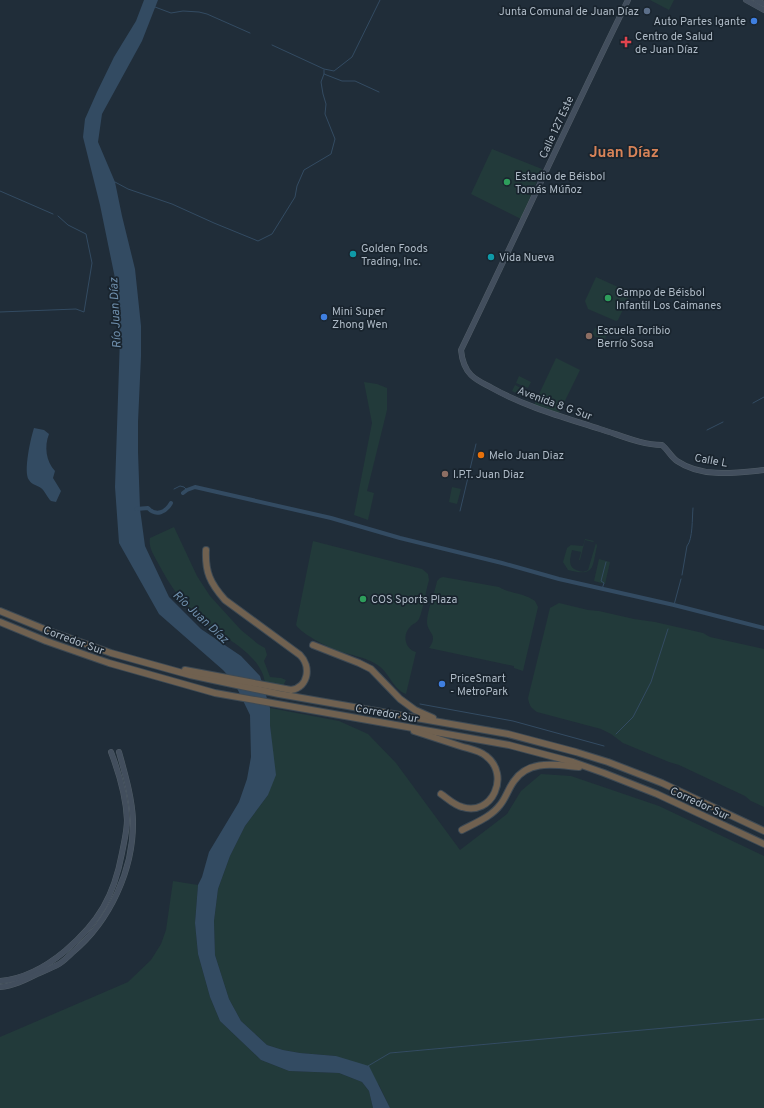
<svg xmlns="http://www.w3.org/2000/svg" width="764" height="1108" font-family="Overpass,sans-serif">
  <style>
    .green { fill: #223a3a }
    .water { fill: #334b62 }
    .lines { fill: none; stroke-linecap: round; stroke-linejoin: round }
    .stream { stroke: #334b62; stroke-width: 1 }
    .canal { stroke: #334b62; stroke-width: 4 }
    .secondary-casing { stroke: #515d67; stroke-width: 6 }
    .highway-casing { stroke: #3e4a54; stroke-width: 8 }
    .secondary { stroke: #424e5d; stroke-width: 5 }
    .highway { stroke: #706150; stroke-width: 6 }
    .service-dot { fill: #5c6f8a; stroke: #19242e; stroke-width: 1.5 }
    .shop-dot { fill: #3f7fe0; stroke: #19242e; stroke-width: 1.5 }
    .health-dot { fill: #e0444e; stroke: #19242e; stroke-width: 1.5 }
    .leisure-dot { fill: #2e9e5b; stroke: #19242e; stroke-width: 1.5 }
    .culture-dot { fill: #0f9aa8; stroke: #19242e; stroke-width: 1.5 }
    .education-dot { fill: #8d6e63; stroke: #19242e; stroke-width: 1.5 }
    .food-dot { fill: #e8710a; stroke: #19242e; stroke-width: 1.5 }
    .labels { text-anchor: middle; stroke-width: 3.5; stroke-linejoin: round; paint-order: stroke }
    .poi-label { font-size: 11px; fill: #aebac6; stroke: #19242e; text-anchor: start }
    .street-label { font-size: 11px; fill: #aebac6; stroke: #19242e }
    .water-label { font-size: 12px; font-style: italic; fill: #6e8eab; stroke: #19242e }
    .district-label { font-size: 15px; font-weight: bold; fill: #d78358; stroke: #19242e }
  </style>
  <rect width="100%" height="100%" fill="#202d39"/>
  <g class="green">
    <polygon points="650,0 674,0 669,10"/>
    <polygon points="492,149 542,169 521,219 471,194"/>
    <polygon points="596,277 618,287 620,286 630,291 630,295 618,320 616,321 588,309 585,301"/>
    <polygon points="595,328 607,334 604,341 592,335"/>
    <polygon points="556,358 580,370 559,413 534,405"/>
    <polygon points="519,376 531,382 528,388 516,383"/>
    <polygon points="364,382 377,384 387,388 387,410 367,491 374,493 368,520 354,515 372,423"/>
    <polygon points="515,385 527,391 524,397 512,391"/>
    <polygon points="452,487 461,489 457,504 449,502"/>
    <path d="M174 527 197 576 210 596 241 630 258 644 265 648 267 655 264 661 270 677 281 678 286 680 283 686 265 683C261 653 222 637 201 620 183 605 169 584 158 563 154 555 148 547 150 538Z"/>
    <path d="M585 539 594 541 593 542 585 540 580 560H579L581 552 572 550C570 559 567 568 579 571 583 572 585 572 588 570L596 543 597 546C592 568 595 577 568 570L563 562 567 548 571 545 583 546Z"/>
    <path d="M313 541 422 569 428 574 429 580C426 590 423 610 419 619 417 623 412 624 410 627 402 635 405 649 416 652L406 694C393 690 389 671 376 664 364 657 351 655 338 651 326 646 303 635 296 625Z"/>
    <polygon points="599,559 610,562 605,584 594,581"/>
    <path d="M443 577 499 587C510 594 524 593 535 601L538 607 523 671 514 668V666L429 648C439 634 427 633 427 622 427 611 435 592 437 581L440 578Z"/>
    <path d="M559 603 588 610 599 611 634 619 655 622 703 633 710 637 764 649V807L751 801 745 796 679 765 669 762 623 743 611 734 601 729 537 712C531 708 529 705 528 698L550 608Z"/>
    <polygon points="270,708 339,721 368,734 396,763 460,850 507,814 521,791 541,774 571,776 659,806 764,856 764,1108 390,1108 379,1085 336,1056 300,1053 283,1050 267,1045 241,1021 229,999 215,955 214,921 218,889 230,856 245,826 268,795 272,746 270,725"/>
    <polygon points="173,881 198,885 195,923 198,954 210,997 220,1021 261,1060 289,1071 339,1073 362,1082 369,1091 373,1108 0,1108 0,1037 128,982 151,960 161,944 166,930"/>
  </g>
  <g class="water">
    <polygon points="144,0 158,0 142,41 102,114 98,142 115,182 122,216 135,269 141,326 141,356 138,422 138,452 140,509 145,546 169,597 201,629 241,656 260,676 270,708 270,725 276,775 268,795 245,826 230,856 218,889 214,921 215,955 229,999 241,1021 267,1045 283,1050 300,1053 336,1056 369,1066 390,1108 373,1108 369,1091 362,1082 339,1073 289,1071 261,1060 220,1021 210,997 198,954 195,923 198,885 202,877 209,852 239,802 247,779 251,757 250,715 234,682 223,670 159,614 119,543 115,487 120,337 117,288 100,205 83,137 85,119 97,92 114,57 136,21"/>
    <path d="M34 428 44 430 49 434C44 446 46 462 55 471L53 478 61 491 56 502 51 501C47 497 45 491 41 488 37 485 32 485 29 480 23 472 31 437 34 428Z"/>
  </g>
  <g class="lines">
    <g class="stream">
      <polyline points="155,7 171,13 183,11 199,12 207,14 250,33"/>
      <polyline points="272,45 324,69 334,71 352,57 380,0"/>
      <polyline points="324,70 324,74 342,81 355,81 379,92"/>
      <polyline points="115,182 128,189 172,204 214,223 258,241 272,234 295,197 297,186 304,170 331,154 335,139 325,114 326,104 323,94 321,82 324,74"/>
      <polyline points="0,191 53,214"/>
      <polyline points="0,312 76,309 84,312 92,263 86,234 68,225 58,216"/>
      <polyline points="753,403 764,397"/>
      <polyline points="707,430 723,422"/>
      <polyline points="174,489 180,486 184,487 187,490"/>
      <polyline points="460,511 476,444"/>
      <path d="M682 575 687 546C693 539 692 518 693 508"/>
      <polyline points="602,589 604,583 601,581 606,562"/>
      <polyline points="674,605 681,579"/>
      <polyline points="420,704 513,721 604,746"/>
      <polyline points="616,734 633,717 651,682 668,629"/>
      <polyline points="368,1066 390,1053 764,1019"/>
    </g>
    <g class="canal">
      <polyline points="183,493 187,490 195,487 331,518 400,538 502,563 559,579 674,605 764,628"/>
      <path d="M136 509 148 508C156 517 166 512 171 503"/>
    </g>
    <defs>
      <g id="secondary">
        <path d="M628 0C571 116 517 234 461 350 462 360 464 368 471 375 477 381 485 384 492 388 526 407 563 417 600 429 620 435 641 445 662 445 668 450 671 457 677 461 702 478 735 473 764 470"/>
        <polyline points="746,0 764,10"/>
        <polyline points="756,0 764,4"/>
        <path d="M0 981C24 979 47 966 65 951 99 922 114 896 122 853 124 842 127 831 127 820 126 796 119 773 111 752"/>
        <path d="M0 987C13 986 25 980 37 974 44 971 52 968 59 964 64 961 69 956 73 952 110 921 134 869 133 820 132 797 125 774 119 752"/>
      </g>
      <g id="highway">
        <polyline points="0,611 49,631 111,653 190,675 279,694 508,734 576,752 608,762 662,783 764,831"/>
        <polyline points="0,622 46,641 109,663 215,693 509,745 573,762 604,773 657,794 764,844"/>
        <polyline points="313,645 359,663 371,669 400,699 415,710 433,718"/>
        <path d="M185 670 291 690C309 687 311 666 300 655L225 600C210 583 205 572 206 550"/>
        <path d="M414 731C429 736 445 741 460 746 469 749 479 750 486 756 511 775 492 817 462 807 454 805 447 798 441 794"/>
        <path d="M462 830C475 823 491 817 500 805 506 798 508 789 514 781 529 759 556 765 579 767"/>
      </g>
    </defs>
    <use href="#secondary" class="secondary-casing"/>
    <use href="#highway" class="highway-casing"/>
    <use href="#secondary" class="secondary"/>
    <use href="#highway" class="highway"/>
  </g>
  <circle class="service-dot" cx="647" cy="11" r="4"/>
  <g class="shop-dot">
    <circle cx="754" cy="21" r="4"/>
    <circle cx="324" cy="317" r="4"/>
    <circle cx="442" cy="684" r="4"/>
  </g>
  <path class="health-dot" d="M624 36h4v4h4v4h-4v4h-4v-4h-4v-4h4z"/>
  <g class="leisure-dot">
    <circle cx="507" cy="182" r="4"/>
    <circle cx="608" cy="298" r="4"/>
    <circle cx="363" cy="599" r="4"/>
  </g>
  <g class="culture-dot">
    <circle cx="353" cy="254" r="4"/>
    <circle cx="491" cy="257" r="4"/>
  </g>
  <g class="education-dot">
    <circle cx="589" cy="336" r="4"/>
    <circle cx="445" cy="474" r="4"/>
  </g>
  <circle class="food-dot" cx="481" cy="455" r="4"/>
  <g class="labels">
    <g class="poi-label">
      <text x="639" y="15" text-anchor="end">Junta Comunal de Juan Díaz</text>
      <text x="746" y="25" text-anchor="end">Auto Partes Igante</text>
      <text x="635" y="40">Centro de Salud<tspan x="635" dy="13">de Juan Díaz</tspan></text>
      <text x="515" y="180">Estadio de Béisbol<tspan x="515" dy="13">Tomás Múñoz</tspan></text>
      <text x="361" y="252">Golden Foods<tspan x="361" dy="13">Trading, Inc.</tspan></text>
      <text x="499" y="261">Vida Nueva</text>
      <text x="616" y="296">Campo de Béisbol<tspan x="616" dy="13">Infantil Los Caimanes</tspan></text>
      <text x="332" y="315">Mini Super<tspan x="332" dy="13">Zhong Wen</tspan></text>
      <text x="597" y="334">Escuela Toribio<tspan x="597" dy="13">Berrío Sosa</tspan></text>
      <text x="489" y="459">Melo Juan Diaz</text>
      <text x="453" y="478">I.P.T. Juan Diaz</text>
      <text x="371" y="603">COS Sports Plaza</text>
      <text x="450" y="682">PriceSmart<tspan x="450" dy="13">- MetroPark</tspan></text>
    </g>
    <g class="street-label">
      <text transform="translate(556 127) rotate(-65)" y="4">Calle 127 Este</text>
      <text transform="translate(555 403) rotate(20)" y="4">Avenida 8 G Sur</text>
      <text transform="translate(711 460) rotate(10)" y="4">Calle L</text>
      <text transform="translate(74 640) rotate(20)" y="4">Corredor Sur</text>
      <text transform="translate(387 713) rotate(10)" y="4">Corredor Sur</text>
      <text transform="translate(700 803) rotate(25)" y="4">Corredor Sur</text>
    </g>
    <g class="water-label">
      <text transform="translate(115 313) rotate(-93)" y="4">Río Juan Díaz</text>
      <text transform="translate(201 617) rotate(43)" y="4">Río Juan Díaz</text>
    </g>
    <g class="district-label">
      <text x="624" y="157">Juan Díaz</text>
    </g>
  </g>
</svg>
